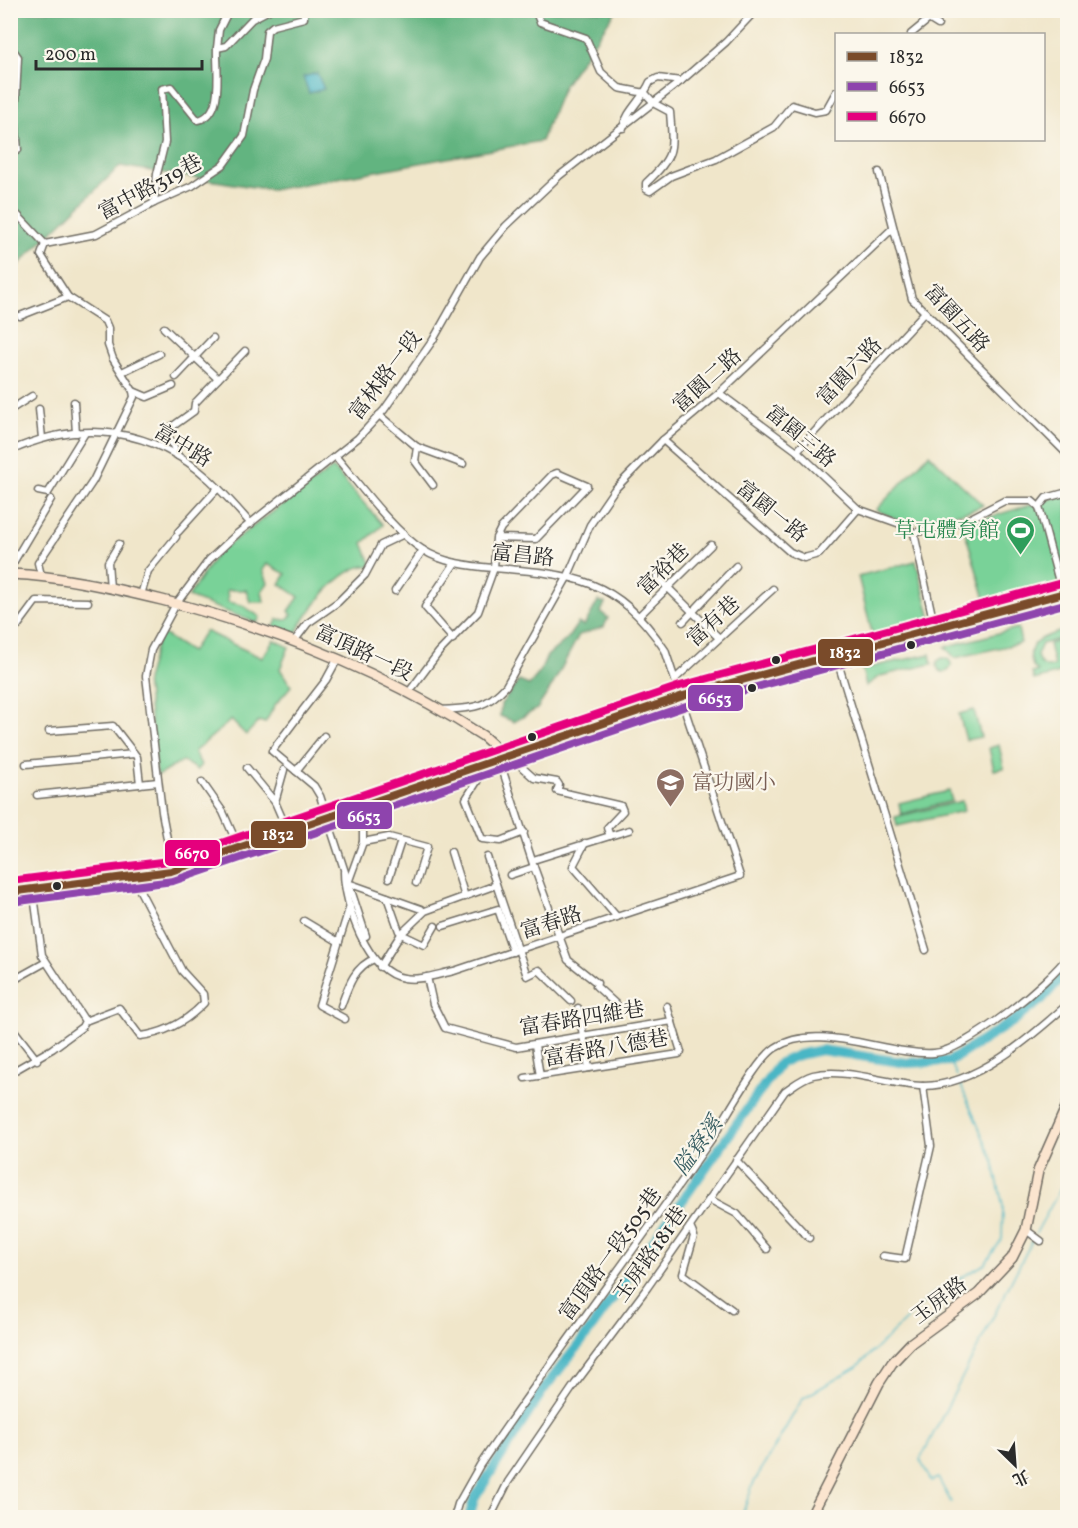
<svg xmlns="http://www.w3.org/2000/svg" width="1078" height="1528" font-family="Vollkorn,'Noto Serif TC',serif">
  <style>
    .green { fill: #79d298; stroke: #527e62; stroke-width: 1.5 }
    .forest { fill: #62b480; stroke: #467056; stroke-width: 1.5 }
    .water { fill: #49b6c5; stroke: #3a7078; stroke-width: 1.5 }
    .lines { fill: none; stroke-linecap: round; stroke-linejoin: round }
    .stream { stroke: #49b6c5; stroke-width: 1.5 }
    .river { stroke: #49b6c5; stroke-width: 10 }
    .street-casing { stroke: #706c63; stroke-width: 9 }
    .secondary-casing { stroke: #706c63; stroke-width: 12 }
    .primary-casing { stroke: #706c63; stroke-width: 14 }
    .street { stroke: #fff; stroke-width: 6 }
    .secondary { stroke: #fbe5cf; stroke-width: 9 }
    .primary { stroke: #f6be87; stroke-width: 10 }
    .bus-1-casing { stroke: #fbf7ec; stroke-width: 12 }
    .bus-2-casing { stroke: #fbf7ec; stroke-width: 12 }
    .bus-3-casing { stroke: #fbf7ec; stroke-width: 12 }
    .bus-1 { stroke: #7a4b2a; stroke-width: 8 }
    .bus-2 { stroke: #8e44ad; stroke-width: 8 }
    .bus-3 { stroke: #e5007d; stroke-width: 8 }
    .bus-dot { fill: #2b2b2b; stroke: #fbf7ec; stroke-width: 2 }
    .labels { text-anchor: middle; stroke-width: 4.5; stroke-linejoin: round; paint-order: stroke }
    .street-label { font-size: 21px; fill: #2b2b2b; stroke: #fbf7ec }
    .leisure-label { font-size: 21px; fill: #27864d; stroke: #fbf7ec; text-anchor: end }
    .education-label { font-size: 21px; fill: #785e54; stroke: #fbf7ec; text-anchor: start }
    .water-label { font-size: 22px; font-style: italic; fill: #365c61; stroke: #fbf7ec }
    .line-badge { stroke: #fbf7ec; stroke-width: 2 }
    .badge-label { font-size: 16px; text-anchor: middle; font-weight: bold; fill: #fff }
  </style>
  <rect width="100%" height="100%" fill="#fbf7ec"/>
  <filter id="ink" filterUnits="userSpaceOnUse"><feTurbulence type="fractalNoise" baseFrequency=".0167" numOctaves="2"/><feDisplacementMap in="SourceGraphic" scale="12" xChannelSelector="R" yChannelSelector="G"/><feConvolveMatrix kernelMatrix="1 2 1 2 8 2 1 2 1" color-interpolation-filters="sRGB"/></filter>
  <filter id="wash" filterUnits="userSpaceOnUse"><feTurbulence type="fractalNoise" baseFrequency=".008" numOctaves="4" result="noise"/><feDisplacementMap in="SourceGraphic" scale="24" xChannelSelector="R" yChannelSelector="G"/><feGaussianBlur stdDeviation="1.35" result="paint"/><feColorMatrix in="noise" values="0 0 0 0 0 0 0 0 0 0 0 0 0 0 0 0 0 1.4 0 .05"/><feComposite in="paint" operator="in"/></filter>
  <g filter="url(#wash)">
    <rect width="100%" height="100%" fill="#f0e6ca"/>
    <g class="green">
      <path d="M929 454 983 505C960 518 932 514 909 525L876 510Z"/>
      <path d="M333 468 383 525 363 543 372 566C343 561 303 616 294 638L273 628 278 619 286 620 292 615 289 611 299 597 280 584 286 574 267 564 263 570 268 583 262 591 264 602H250L246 590H227L228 602 242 605 260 617 257 623 188 597 218 552Z"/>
      <polygon points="1067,494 1067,587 988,609 963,525"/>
      <polygon points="916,561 932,623 873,637 858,576"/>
      <polygon points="1018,628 1021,643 955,658 945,647"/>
      <path d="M1067 630V637L1042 644 1037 655C1039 665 1045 669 1054 666L1049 644 1059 641 1067 663 1061 640 1067 638V671L1034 680 1032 673 1038 671 1034 668C1021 641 1047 635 1067 630Z"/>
      <polygon points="205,631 262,658 274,640 289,647 280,669 291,686 275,705 265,723 259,721 246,735 231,720 194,752 201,765 197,770 183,761 157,776 146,680 160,632 191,652"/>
      <polygon points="930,654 932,664 880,676 866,686 862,669"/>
      <circle cx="944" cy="665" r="7"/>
      <polygon points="974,710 981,737 966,740 959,714"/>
      <polygon points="999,745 1004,768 994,770 989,748"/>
      <polygon points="949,791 952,801 901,814 899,803"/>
      <polygon points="962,801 964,811 897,826 895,817"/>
    </g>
    <g class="forest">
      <polygon points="11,11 616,11 564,85 541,141 272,190 120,166 11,272"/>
      <polygon points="598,601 605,603 601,612 608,618 604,627 579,635 552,686 537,709 514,722 500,716 501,704 519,681 529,685 540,672 547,656 567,639 578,623 584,626"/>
    </g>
    <polygon class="water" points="317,73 324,89 309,93 303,77"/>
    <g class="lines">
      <g class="stream">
        <polyline points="935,19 944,10"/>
        <polyline points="834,109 836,109"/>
        <polyline points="950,1061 957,1076"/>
        <polyline points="1036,1233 1068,1175"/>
        <polyline points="951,1502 938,1478 931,1481 920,1460 1034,1237"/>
        <polyline points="741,1518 753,1484 803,1398 857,1367 934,1293 985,1264 1002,1239 1003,1206 993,1161 959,1081"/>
      </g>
      <polyline class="river" points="469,1518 474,1499 543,1390 588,1333 780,1063 798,1055 821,1050 907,1063 950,1061 1012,1022 1042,999 1068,970"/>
    </g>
  </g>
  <g filter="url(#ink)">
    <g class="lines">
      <defs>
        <g id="street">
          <polyline points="229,10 219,30 217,48 226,46 252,19 269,10"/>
          <polyline points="481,10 486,10"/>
          <path d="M535 10 540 22 586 38 601 72 619 88 645 93 655 104 670 112C673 150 675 156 646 183V189L650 191 671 176 716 159 774 127 792 105 815 112 826 110 836 92"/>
          <polyline points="914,10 938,25"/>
          <polyline points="911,34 928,20"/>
          <polyline points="10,46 18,57 15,118 18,150 10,155"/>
          <path d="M623 128C626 111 643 99 650 82L658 78 681 81"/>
          <polyline points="879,172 912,299 1068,455"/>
          <path d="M154 203 157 174 165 142 162 89 171 87 195 117 198 120C225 115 216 69 217 48"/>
          <polyline points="10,207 45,244"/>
          <polyline points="45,244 96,234 154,203 192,186 223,165 244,136 253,90 264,59 267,31 273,26 304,18 304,10"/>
          <polyline points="20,316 68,297"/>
          <polyline points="164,328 218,379"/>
          <polyline points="122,372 159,354"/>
          <polyline points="176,377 213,338"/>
          <polyline points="133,391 147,397 173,386"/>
          <polyline points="719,393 797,451 858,509 903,525 914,533 965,521 1004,501 1032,501 1039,507"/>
          <polyline points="74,402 76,433"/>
          <polyline points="39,409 42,438"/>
          <polyline points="10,410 32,396"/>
          <polyline points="379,415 417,447 463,464"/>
          <polyline points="663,440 790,552 804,558 819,554 858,509"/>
          <polyline points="417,447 415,461 433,485"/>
          <path d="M10 451C81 418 153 428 210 480 225 494 238 509 251 524"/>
          <polyline points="797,451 925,312"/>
          <polyline points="178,456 166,431 194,411 195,403 245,351"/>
          <path d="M336 457C360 485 393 531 423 550 443 563 470 566 493 568 574 574 617 578 665 650L740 876 454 971C438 974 420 981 404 978 367 973 344 903 344 872"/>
          <polyline points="38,491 48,493 85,433"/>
          <polyline points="178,532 218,488"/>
          <polyline points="914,533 935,629"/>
          <polyline points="10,568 51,499"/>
          <polyline points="41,575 38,563 93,481 134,397 133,391 113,359 108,345 108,328 105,321 68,297 41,255 45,244"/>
          <polyline points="657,577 718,637"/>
          <polyline points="110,588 108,562 119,544"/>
          <polyline points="395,591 423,550"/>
          <polyline points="1062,593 1039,507 1046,498 1068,492"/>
          <polyline points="141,595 148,571 176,537"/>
          <polyline points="639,616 711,545"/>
          <polyline points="683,622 736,566"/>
          <polyline points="16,628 36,601 88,602"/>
          <polyline points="453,639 425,607 455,563"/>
          <polyline points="295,640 308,623 338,602 365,575 381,545 404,534"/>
          <polyline points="835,653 926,950"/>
          <polyline points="676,678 773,589"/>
          <polyline points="409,692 439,652 478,612 494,568 496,538 501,528 552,475 557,473 587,486 536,539 496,538"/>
          <path d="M440 710C471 708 484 710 506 686L568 576 590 525 614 490 663 440 719 393 893 228"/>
          <polyline points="302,711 326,680 338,658"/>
          <polyline points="300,714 272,751 314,786 320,796 366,936"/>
          <polyline points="49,731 113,726 137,757 140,784"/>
          <polyline points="500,762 534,867 568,960 597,983 596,986 618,1006"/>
          <polyline points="516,762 534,778 557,782 559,785 557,791 621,806 623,811 607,828 610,836"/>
          <polyline points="26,764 134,754"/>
          <polyline points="247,768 275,802 288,832"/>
          <polyline points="296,771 324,736"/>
          <polyline points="483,772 466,799 482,839 501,841 524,832"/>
          <polyline points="202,782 223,812 239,848"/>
          <polyline points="37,795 158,782"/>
          <polyline points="275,802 284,770"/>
          <polyline points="363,805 363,842 348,883 421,909"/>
          <polyline points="363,842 389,837 427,847 416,883"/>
          <polyline points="585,843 573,866 617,917"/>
          <polyline points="451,852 465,897"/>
          <polyline points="487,857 527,976 539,970 571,1001"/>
          <polyline points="533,860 629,830"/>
          <polyline points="510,875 534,867"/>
          <polyline points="174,876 162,812 146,676 151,650 176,604 209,560 238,533 358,438 384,410 433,340 480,257 506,226 559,176 681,81 726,42 756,10"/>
          <polyline points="389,878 401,841"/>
          <polyline points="387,897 399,931"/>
          <polyline points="304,921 339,942"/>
          <polyline points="443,926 498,909 513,952"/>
          <polyline points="401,934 424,945 435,926"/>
          <polyline points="380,967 401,934 425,911 496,885"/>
          <polyline points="427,977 433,1004 445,1028 516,1047 672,1021"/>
          <polyline points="10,982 46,962"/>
          <path d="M341 1006C348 987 354 967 374 959"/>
          <polyline points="578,1008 589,1068"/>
          <polyline points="345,1019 319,1005 350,906"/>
          <path d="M85 1021 119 1008 140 1036C166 1033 187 1021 204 1003L203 994 182 971 138 887V882"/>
          <polyline points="10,1025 37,1060"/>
          <polyline points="535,1045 540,1076"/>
          <polyline points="10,1073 52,1049 82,1027 85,1021 42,955 33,888"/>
          <polyline points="525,1078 679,1054 681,1052 667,1006"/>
          <polyline points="736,1160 809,1238"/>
          <polyline points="709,1199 737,1214 767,1249"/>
          <polyline points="690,1227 694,1236 683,1274 732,1310"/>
          <polyline points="1026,1230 1041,1241"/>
          <polyline points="883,1256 905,1259 931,1146 923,1086"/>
          <path d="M454 1518 458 1504 480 1465C554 1356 633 1252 708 1144 725 1121 755 1061 775 1048 818 1020 886 1056 934 1053 966 1051 1050 982 1068 956"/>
          <path d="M490 1518 508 1482 575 1384 647 1288 785 1091C794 1085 802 1078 813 1075 845 1067 889 1085 922 1086 975 1087 1031 1037 1068 1004"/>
        </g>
        <g id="secondary">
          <path d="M10 574C62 576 112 588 162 600 276 629 384 672 483 736L492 744 500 759"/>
          <polyline points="810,1518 879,1383 892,1363 911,1343 978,1294 1012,1258 1026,1230 1038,1171 1068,1103"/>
        </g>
        <g id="primary">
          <polyline points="911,641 1068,600"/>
          <polyline points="660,711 728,690"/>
          <polyline points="495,767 608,729"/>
          <polyline points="209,866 268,846"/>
          <polyline points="10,892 171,871 683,696 1068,592"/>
        </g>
      </defs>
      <use href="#street" class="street-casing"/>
      <use href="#secondary" class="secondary-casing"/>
      <use href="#primary" class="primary-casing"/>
      <use href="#street" class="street"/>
      <use href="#secondary" class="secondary"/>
      <use href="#primary" class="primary"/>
      <defs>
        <polyline id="bus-1" points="10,892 171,871 683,696 1068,592"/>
        <polyline id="bus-2" points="11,902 173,881 686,706 1068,603"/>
        <polyline id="bus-3" points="10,881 169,861 680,686 1065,582"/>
      </defs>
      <use href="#bus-1" class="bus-1-casing"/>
      <use href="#bus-2" class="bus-2-casing"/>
      <use href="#bus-3" class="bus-3-casing"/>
      <use href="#bus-1" class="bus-1"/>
      <use href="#bus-2" class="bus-2"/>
      <use href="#bus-3" class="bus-3"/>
    </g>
  </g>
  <defs>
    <symbol id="stadium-pin" viewBox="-11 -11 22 30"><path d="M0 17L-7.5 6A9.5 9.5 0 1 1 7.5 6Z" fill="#2e9e5b" stroke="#fbf7ec"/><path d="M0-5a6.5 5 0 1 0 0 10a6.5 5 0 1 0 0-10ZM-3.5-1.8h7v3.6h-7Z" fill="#fff"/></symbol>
    <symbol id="school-pin" viewBox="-11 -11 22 30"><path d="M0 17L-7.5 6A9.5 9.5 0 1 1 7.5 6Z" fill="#8d6e63" stroke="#fbf7ec"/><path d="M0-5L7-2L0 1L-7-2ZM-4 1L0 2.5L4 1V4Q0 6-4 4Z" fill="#fff"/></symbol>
  </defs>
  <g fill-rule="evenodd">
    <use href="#stadium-pin" x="1004" y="514" width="33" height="45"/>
    <use href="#school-pin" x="654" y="766" width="33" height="45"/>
  </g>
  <g class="bus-dot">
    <circle cx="911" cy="645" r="5"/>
    <circle cx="776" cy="660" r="5"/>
    <circle cx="752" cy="688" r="5"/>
    <circle cx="532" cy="737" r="5"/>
    <circle cx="57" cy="886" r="5"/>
  </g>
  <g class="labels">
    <g class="street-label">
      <text transform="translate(150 187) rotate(-28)" y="7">富中路319巷</text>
      <text transform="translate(957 318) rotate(47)" y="7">富園五路</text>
      <text transform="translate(849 371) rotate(-47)" y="7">富園六路</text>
      <text transform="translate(385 375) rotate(-53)" y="7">富林路一段</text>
      <text transform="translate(707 380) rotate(-42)" y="7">富園二路</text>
      <text transform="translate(801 436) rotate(40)" y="7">富園三路</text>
      <text transform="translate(183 445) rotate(31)" y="7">富中路</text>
      <text transform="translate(772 511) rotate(39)" y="7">富園一路</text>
      <text transform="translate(523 555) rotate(6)" y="7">富昌路</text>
      <text transform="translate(663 569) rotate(-45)" y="7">富裕巷</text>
      <text transform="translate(713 621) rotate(-43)" y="7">富有巷</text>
      <text transform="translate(364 652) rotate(25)" y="7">富頂路一段</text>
      <text transform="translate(551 922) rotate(-18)" y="7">富春路</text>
      <text transform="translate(582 1018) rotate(-9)" y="7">富春路四維巷</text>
      <text transform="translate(606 1048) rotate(-10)" y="7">富春路八德巷</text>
      <text transform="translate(610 1254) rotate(-54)" y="7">富頂路一段505巷</text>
      <text transform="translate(650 1254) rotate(-55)" y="7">玉屏路181巷</text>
      <text transform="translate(939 1300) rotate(-37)" y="7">玉屏路</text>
    </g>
    <g class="leisure-label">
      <text x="999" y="537">草屯體育館</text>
    </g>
    <g class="education-label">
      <text x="692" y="789">富功國小</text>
    </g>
    <g class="water-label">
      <text transform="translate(697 1145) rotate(-54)" y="8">隘寮溪</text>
    </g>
  </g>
  <g class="line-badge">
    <rect x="817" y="638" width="57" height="29" rx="6" fill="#7a4b2a"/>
    <rect x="687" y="684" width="57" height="28" rx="6" fill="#8e44ad"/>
    <rect x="336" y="801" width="57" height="29" rx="6" fill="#8e44ad"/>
    <rect x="250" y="820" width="57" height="29" rx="6" fill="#7a4b2a"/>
    <rect x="164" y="839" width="57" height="28" rx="6" fill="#e5007d"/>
  </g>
  <g class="badge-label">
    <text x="845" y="658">1832</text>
    <text x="715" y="704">6653</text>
    <text x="364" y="822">6653</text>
    <text x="278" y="840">1832</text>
    <text x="192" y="859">6670</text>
  </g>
  <rect width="1078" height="1528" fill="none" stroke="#fbf7ec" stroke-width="36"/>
  <rect x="835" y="33" width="210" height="108" fill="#fbf7ec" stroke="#a8a59f" stroke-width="1.5"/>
  <rect x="847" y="52" width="30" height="9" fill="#7a4b2a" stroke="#a8a59f" stroke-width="1.5"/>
  <text x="889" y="63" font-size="18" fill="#2b2b2b">1832</text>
  <rect x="847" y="82" width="30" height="9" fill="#8e44ad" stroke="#a8a59f" stroke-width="1.5"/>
  <text x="889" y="93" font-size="18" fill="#2b2b2b">6653</text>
  <rect x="847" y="112" width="30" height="9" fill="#e5007d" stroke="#a8a59f" stroke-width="1.5"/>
  <text x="889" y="123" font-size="18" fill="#2b2b2b">6670</text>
  <g transform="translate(1015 1465) rotate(155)" stroke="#fbf7ec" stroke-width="4.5" paint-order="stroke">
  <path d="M0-4.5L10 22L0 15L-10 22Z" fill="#2b2b2b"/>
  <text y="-9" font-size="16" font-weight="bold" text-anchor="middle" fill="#2b2b2b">北</text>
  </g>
  <path d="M36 60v9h166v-9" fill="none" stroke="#2b2b2b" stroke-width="3"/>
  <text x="45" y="60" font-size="18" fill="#2b2b2b" stroke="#fbf7ec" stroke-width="4.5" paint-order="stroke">200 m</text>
</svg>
